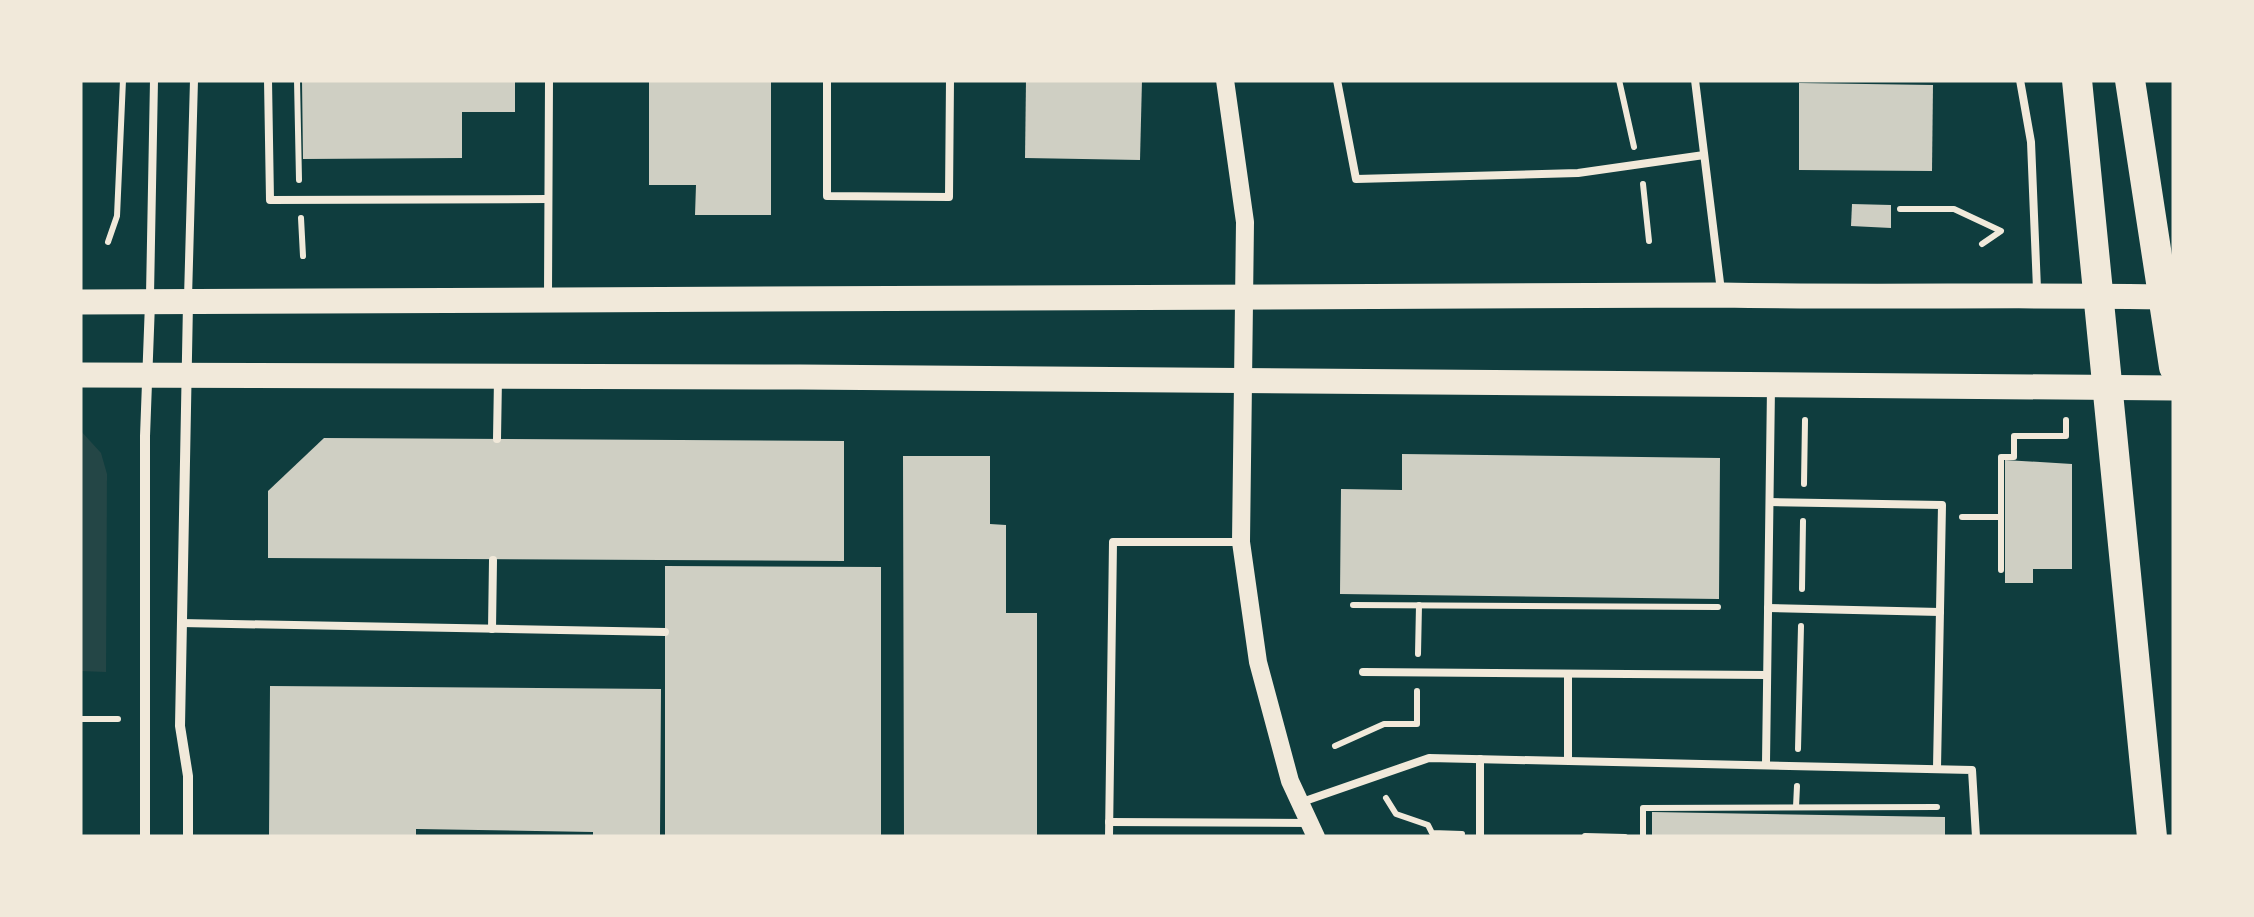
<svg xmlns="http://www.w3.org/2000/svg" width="2254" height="917" font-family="'PT Sans Narrow',sans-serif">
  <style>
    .green { fill: #244646 }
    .building { fill: #cfcfc3 }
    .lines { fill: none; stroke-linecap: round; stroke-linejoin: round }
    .path { stroke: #f1e9da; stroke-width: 6 }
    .service { stroke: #f1e9da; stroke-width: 8 }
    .minor { stroke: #f1e9da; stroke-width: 10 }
    .tertiary { stroke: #f1e9da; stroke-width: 18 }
    .primary { stroke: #f1e9da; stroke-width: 25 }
    .motorway { stroke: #f1e9da; stroke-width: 30 }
  </style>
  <rect width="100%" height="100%" fill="#0f3d3e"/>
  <polygon class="green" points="80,430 101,453 107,474 106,672 80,671"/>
  <g class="building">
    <polygon points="302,80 515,80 515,112 462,112 462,158 303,159"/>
    <polygon points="649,80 771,80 771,215 695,215 696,185 649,185"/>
    <polygon points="1026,80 1142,80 1140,160 1025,158"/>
    <polygon points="1799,83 1933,85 1932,171 1799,170"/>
    <polygon points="1852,204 1891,205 1891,228 1851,226"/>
    <polygon points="324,438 844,441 844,561 268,558 268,491"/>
    <polygon points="1402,454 1720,458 1719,599 1340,594 1341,489 1402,490"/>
    <polygon points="903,456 990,456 990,524 1006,525 1006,613 1037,613 1037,837 904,837"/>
    <polygon points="2005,460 2072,464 2072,569 2033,569 2033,583 2005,583"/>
    <polygon points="665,566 881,567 881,837 665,837"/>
    <polygon points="270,686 661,689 660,837 593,837 593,832 416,829 416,837 269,837"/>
    <polygon points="1652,812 1945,817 1945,837 1652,837"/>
  </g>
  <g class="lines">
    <g class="path">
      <polyline points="297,80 299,180"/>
      <polyline points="1619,80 1634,147"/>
      <polyline points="1643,184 1649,241"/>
      <polyline points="1900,209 1954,209 2001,231 1982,244"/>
      <polyline points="301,218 303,256"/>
      <polyline points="108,242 117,216 123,80"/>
      <polyline points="1804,484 1805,420"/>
      <polyline points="1962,517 2001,517"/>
      <polyline points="2001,570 2001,457 2014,457 2014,436 2066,436 2066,420"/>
      <polyline points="1802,589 1803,521"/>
      <polyline points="1353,605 1718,607"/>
      <polyline points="1418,654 1419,605"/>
      <polyline points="80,719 118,719"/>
      <polyline points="1335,746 1384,724 1417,724 1417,691"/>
      <polyline points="1798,749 1801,626"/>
      <polyline points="1386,798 1396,814 1428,825 1432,833 1462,834"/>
      <polyline points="1796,807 1797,786"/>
      <polyline points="1585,836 1625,837"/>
      <polyline points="1643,837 1643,808 1937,807"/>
    </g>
    <g class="service">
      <polyline points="268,80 270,200 548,199"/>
      <polyline points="827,80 827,196 949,197 950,80"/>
      <polyline points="1337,80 1356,179 1578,173 1704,155"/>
      <polyline points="1695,80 1721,291"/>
      <polyline points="2020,80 2031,142 2037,289"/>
      <polyline points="150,295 154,80"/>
      <polyline points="548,295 549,80"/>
      <polyline points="188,298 194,80"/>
      <polyline points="497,439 498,378"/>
      <polyline points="1770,502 1942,505 1937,768"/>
      <polyline points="1768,608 1940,612"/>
      <polyline points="181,623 665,632"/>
      <polyline points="492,629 493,560"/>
      <polyline points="1363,672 1767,675"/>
      <polyline points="1480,759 1480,837"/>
      <polyline points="1568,760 1568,674"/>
      <polyline points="1766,763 1771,387"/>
      <polyline points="1302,802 1429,758 1972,770 1976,837"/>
      <polyline points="1109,822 1310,823"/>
      <polyline points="1109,837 1113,542 1241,542"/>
    </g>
    <g class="minor">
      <polyline points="145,837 145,436 150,303"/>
      <polyline points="188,837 188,776 180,726 188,303"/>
    </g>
    <polyline class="tertiary" points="1225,80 1245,222 1241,542 1258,662 1290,781 1316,837"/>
    <g class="primary">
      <path d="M80 302 1722 295C1873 298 2023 294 2174 297"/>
      <polyline points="80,375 800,377 2174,388"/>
    </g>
    <g class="motorway">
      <polyline points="2077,80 2152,837"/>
      <polyline points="2130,80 2174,367"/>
    </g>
  </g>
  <rect width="2254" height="917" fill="none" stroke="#f1e9da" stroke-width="165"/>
</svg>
